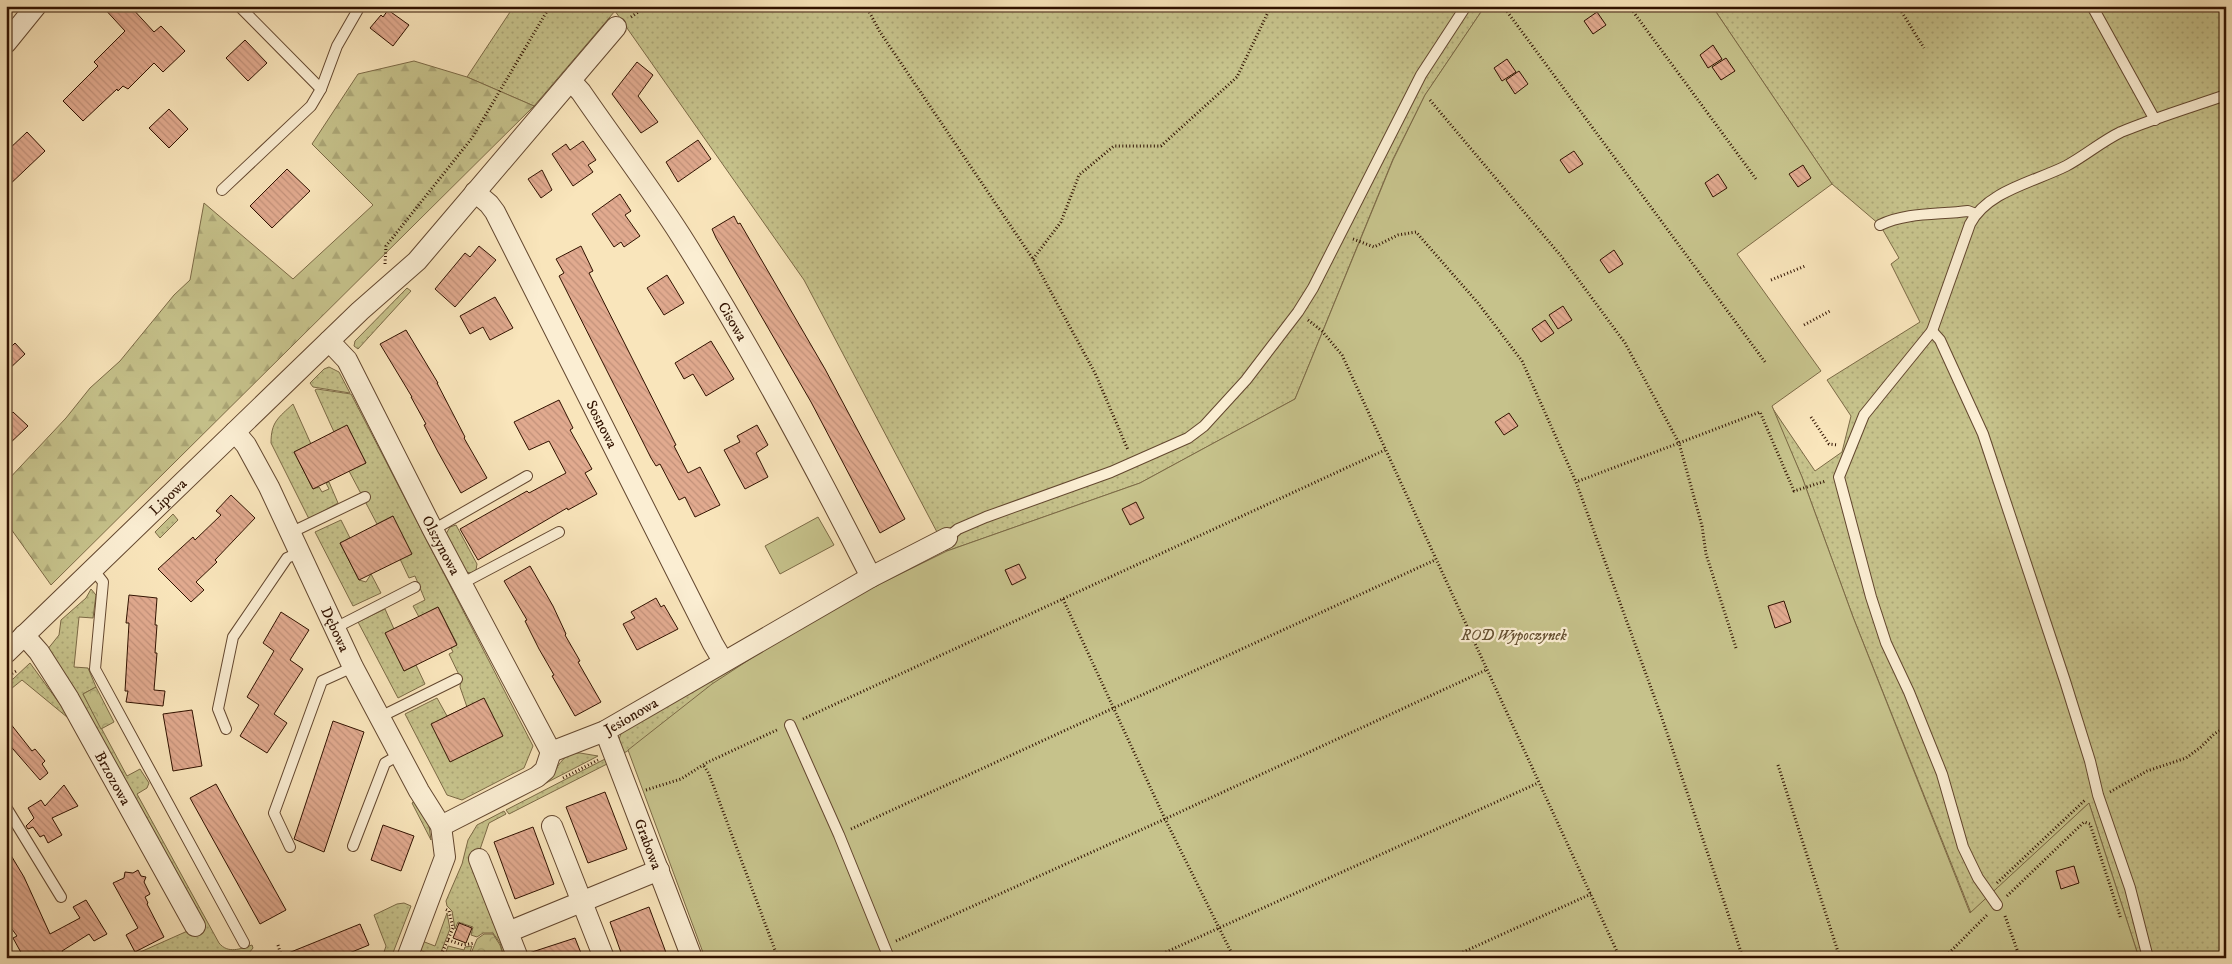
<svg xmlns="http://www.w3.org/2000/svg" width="2232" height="964" font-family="'IM FELL DW Pica',serif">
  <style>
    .grass { fill: url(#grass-dots); stroke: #7c6a46 }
    .forest { fill: url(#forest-firs); stroke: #7c6a46 }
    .park { fill: url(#park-crowns); stroke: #7c6a46 }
    .garden { fill: #c6c28b; stroke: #7c6a46 }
    .building { fill: url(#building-back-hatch); stroke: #311200 }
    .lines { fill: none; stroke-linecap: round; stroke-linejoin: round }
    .service-casing { stroke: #63472f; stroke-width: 12 }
    .minor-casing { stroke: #63472f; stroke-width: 22 }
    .path { stroke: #311200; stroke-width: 3; stroke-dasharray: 1 2.5; stroke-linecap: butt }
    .service { stroke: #fbeed3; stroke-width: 10 }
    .minor { stroke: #fbeed3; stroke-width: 20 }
    .labels { text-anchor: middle; stroke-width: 4.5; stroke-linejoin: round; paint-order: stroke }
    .street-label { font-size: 15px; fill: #311200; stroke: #fbeed3 }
    .park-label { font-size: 15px; font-style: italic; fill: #655031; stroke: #fbeed3 }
  </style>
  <defs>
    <pattern id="grass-dots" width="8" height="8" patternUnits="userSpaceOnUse" patternTransform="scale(1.25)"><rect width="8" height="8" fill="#c6c28b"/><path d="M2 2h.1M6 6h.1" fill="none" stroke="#aba676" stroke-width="1.8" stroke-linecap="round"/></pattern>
    <pattern id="forest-firs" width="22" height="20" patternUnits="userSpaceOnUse" patternTransform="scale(1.25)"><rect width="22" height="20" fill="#c6c28b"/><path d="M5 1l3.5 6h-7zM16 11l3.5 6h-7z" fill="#aba676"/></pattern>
    <pattern id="park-crowns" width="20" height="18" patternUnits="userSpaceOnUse" patternTransform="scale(1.25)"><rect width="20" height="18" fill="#c6c28b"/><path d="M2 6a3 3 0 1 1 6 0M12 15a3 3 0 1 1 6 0" fill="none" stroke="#aba676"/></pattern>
    <pattern id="building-back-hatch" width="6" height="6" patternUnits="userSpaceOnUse" patternTransform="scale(1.25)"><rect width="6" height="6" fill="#e1aa8f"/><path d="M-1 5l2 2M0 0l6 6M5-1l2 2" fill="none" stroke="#c2917a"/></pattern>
  </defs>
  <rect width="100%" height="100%" fill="#f9e5bb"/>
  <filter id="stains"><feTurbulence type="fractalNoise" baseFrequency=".004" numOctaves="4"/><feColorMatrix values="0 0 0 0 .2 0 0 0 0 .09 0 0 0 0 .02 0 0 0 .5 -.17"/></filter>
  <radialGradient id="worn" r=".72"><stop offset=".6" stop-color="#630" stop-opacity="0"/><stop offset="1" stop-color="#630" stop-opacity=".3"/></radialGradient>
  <g class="grass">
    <polygon points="514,6 1485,6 1425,95 1393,159 1295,399 1140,483 947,551 804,280 615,11 534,106 467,77"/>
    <polygon points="1712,6 2226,6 2226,958 2139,958 2089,803 1971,913 1853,617 1802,477 1771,406 1815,471 1842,452 1851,416 1827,380 1920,322 1891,264 1899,258 1880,225 1832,184"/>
    <polygon points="407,288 411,291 358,349 354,346 355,341"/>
    <polygon points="329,367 339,372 350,393 313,387 310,383 324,369"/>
    <polygon points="317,389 351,394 533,746 524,768 462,800 447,795 405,714 437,698 447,716 467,707 460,687 461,679 449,654 453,652 451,648 457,644 438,607 419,617 413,606 425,600 415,576 409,578 400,559 393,516 377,524 349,471 366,463 347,426 334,432 315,390"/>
    <path d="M293 404 311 444 294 452 313 489 319 487 322 492 329 489 326 483 329 482 338 503 309 519 271 443C271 422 278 418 293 404Z"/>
    <polygon points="173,514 178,520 160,538 155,532"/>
    <polygon points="341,520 350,538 340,543 359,580 366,582 371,574 381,593 353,606 315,532"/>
    <polygon points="456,525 477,564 476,570 471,573 466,572 446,534 450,527"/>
    <path d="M91 589 96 595 93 618 79 617 74 667 88 668 96 687 83 694 127 776 140 769 149 783 147 788 137 794 219 943C228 954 240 949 252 945L253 948 245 958H134L138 953 201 925 47 650 59 635 61 620 86 598Z"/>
    <polygon points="385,609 394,629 404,671 416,665 425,684 398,698 358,622"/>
    <polygon points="819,617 626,752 622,753 618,742 622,731"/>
    <polygon points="30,663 73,722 22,680 6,693 6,680 13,679"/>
    <path d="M572 753H580L598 756 546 783C556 772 558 760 572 753Z"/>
    <polygon points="605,759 607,764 509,814 506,810"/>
    <polygon points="416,800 429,826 431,840 412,803"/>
    <polygon points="504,811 506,814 489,823 474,867 509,958 504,958 500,943 493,933 483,933 477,937 471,935 473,927 458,922 455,929 452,911 447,906 446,901 462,864 468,840 477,825"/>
    <polygon points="404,903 411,906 391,958 382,958 386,946 374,915 397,904"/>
    <polygon points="447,913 450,929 439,957 419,950 422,941 435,946"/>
    <polygon points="448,946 464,950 465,947 472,946 468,958 444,958"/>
  </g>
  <polygon class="forest" points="414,61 467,77 534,106 51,585 6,522 6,482 66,418 90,388 120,361 174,295 190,280 204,203 293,279 373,205 312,144 358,74"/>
  <g class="park">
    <polygon points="96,687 114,722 101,729 83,694"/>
    <polygon points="484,934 493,934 500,945 504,958 469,958 477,939"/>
  </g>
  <g class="garden">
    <polygon points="1485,6 1712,6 1832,184 1737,254 1821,371 1772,406 1802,477 1853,617 1970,913 2089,803 2139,958 705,958 628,750 712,684 819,614 947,551 1140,483 1295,399 1393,160 1425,95"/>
    <polygon points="818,517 834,545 780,574 765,546"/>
  </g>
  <g class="building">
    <polygon points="102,6 130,6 154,32 161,26 185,51 163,72 154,63 128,89 123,86 118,91 117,89 83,121 63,101 98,66 94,62 125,31"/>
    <polygon points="388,10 409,25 393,46 370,28 381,15 383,17"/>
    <polygon points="1597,12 1606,25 1593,34 1584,21"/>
    <polygon points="245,40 267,63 248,81 226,58"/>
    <polygon points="1713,45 1722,59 1708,68 1700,55"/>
    <polygon points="1726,58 1735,71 1721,80 1712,67"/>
    <polygon points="1507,59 1516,72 1502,81 1494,68"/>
    <polygon points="637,62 653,75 638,96 658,122 641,133 612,94"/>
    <polygon points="1519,71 1528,84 1515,94 1506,80"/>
    <polygon points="169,109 188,129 169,148 149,128"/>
    <polygon points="27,132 45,151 6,188 6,152"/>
    <polygon points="698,140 711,159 678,182 666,162"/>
    <polygon points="583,141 596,160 588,165 593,172 573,186 552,154 566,144 570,150"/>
    <polygon points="1574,151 1583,164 1569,173 1560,160"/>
    <polygon points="1803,165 1811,178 1798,187 1789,174"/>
    <polygon points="287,169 310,191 272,228 250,206"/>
    <polygon points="542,170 552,190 541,198 528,179"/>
    <polygon points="1718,174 1727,188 1713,197 1705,183"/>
    <polygon points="620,194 631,211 625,215 640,236 624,247 621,242 614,247 592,214"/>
    <polygon points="734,216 738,224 740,223 825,369 905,519 880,533 811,402 716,238 712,229"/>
    <polygon points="479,246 496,260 455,307 435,289 465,253 470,257"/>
    <polygon points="581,246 593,271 589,273 676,445 674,446 688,473 700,467 720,505 695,517 685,497 679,500 660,464 656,466 651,458 559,276 564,273 556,259"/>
    <polygon points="1614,250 1623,264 1609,273 1600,260"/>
    <polygon points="667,275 684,303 664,315 647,288"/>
    <polygon points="495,297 513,328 490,340 483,327 470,334 460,316"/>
    <polygon points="1563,306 1572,320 1558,329 1549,315"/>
    <polygon points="1545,320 1554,333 1541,342 1532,329"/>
    <polygon points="406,330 438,383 437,383 465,437 464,438 487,478 461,493 438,452 424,425 426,424 411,397 412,397 380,344"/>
    <polygon points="711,341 734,379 706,396 693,374 684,379 675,363"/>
    <polygon points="15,343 25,354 6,372 6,352"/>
    <polygon points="559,400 573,428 570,430 592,469 585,473 597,494 568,510 567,508 478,560 460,529 527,491 529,493 566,473 549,441 529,450 514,422"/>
    <polygon points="13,412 28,426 6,447 6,419"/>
    <polygon points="1509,413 1518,426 1504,435 1495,422"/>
    <polygon points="347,425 366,463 313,489 294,452"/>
    <polygon points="757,425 768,445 756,453 768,477 745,489 724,450 740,442 737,436"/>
    <polygon points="231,495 255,518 215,560 217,562 196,582 204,590 191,602 158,569 193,537 195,540 221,515 216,511"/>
    <polygon points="1136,502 1144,518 1130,525 1122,509"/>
    <polygon points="393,516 412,554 359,580 340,543"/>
    <polygon points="1019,564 1026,578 1012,585 1005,570"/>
    <polygon points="530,566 553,606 566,634 565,635 580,661 578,662 601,702 575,716 552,676 554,675 539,649 525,621 527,620 504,581"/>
    <polygon points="129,595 157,598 155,625 157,625 155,653 157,653 154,690 165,691 163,706 126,702 128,691 125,691 129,623 126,623"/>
    <polygon points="656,598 661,607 664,605 678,629 637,650 623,624 635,618 631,612"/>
    <polygon points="1784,601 1791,622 1775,628 1768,606"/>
    <polygon points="438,607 457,645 404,671 385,633"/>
    <polygon points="281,612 309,630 290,660 303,669 274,714 287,723 267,753 240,736 259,705 247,697 274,651 263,643"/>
    <polygon points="484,698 503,736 450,762 431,724"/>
    <polygon points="192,710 202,766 173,771 163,714"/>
    <polygon points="6,718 32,751 35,749 45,761 42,764 48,773 40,780 6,741"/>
    <polygon points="333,721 364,732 324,852 294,839"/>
    <polygon points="216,784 286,910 260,924 190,798"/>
    <polygon points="64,785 78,806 52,818 62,835 48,843 44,835 40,837 33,827 28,829 26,826 34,818 28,808 41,800 45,806"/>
    <polygon points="605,792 627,849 588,863 566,807"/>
    <polygon points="383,825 414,836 401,871 371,860"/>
    <polygon points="533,827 554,884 515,899 494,842"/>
    <polygon points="6,847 24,877 50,934 80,918 73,907 86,900 107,934 94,941 89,934 62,951 66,958 24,958 13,938 17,936 6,921"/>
    <polygon points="2074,866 2079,883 2061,889 2056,871"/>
    <polygon points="138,870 141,876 146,877 144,882 150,894 145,897 148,903 147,904 164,937 135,952 126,935 138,928 113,883 124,878 125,872 133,873"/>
    <polygon points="649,907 668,958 623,958 610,922"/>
    <polygon points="459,923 472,928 466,943 453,938"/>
    <polygon points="360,924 369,945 337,958 276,958"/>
    <polygon points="575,938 583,958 530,958 529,953"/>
  </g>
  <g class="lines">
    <defs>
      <g id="service">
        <polyline points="239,6 321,89"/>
        <polyline points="2092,6 2155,120"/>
        <polyline points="222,190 311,106 321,89 337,46 360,6"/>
        <path d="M1880 225C1907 212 1938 215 1968 211L1976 214"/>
        <polyline points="1932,331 1940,340 1983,434 2065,681 2090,761 2098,795 2130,888 2148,958"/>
        <polyline points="433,530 527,476"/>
        <polyline points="290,533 365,497"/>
        <polyline points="947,538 958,529 986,517 1111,472 1188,438 1204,426 1246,380 1298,312 1313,288 1421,75 1466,6"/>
        <polyline points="92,568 103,582 95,669 244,943"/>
        <polyline points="461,584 559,532"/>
        <polyline points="335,628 415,587"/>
        <polyline points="380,717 457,679"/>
        <polyline points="790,725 839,835 889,958"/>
        <polyline points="226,729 218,709 233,637 287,558 298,553"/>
        <polyline points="6,807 61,897"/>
        <polyline points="353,846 385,763 399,755"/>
        <polyline points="290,847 274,813 322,681 353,667"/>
        <path d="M1997 905 1978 878 1963 847 1942 774 1909 692 1886 643 1871 597 1839 477 1864 415 1932 331 1970 224C1987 191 2034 182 2066 166 2085 156 2102 141 2121 132 2155 118 2191 107 2226 95"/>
      </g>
      <g id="minor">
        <polyline points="6,43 36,6"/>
        <path id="s1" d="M571 81 581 92C614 140 649 186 681 236 750 345 812 461 871 577"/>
        <path id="s2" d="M475 192 489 204 495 212 713 644 723 661"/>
        <path id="s3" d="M329 341 347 360 433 530 551 752"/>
        <path id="s4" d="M235 432 246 445 269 487 353 667 419 791 441 826 445 857 407 958"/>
        <path id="s5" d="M24 635 39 652 69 699 195 926"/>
        <path id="s6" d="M6 653 360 311 417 261 616 27"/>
        <path id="s7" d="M605 731 692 958"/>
        <path id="s8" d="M551 752 605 731 871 577 947 538"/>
        <polyline points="441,826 537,777 545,770 551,752"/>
        <polyline points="552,826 604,958"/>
        <polyline points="479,859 518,958"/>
        <polyline points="508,932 659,870"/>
      </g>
    </defs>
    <use href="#service" class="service-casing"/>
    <use href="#minor" class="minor-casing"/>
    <g class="path">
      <polyline points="866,6 880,32 1033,259 1095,373 1128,450"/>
      <polyline points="1503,6 1765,362"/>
      <polyline points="1629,6 1756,179"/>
      <polyline points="1898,6 1924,48"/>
      <polyline points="631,17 647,6"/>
      <polyline points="1430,100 1561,256 1625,343 1679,443 1576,482"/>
      <polyline points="1353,239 1374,247 1398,235 1416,232 1478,303 1522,361 1576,482 1662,718 1743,958"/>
      <polyline points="1033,259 1061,222 1079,175 1114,146 1161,146 1237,77 1271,6"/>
      <polyline points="385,264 386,246 472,138 550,6"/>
      <polyline points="1771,280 1805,266"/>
      <polyline points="1308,320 1322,331 1342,355 1620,958"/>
      <polyline points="1804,325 1830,311"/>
      <polyline points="1811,417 1829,444 1838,445"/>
      <polyline points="1063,599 1165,819 1234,958"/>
      <polyline points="1736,648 1706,554 1702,526 1679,443 1760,412 1794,491 1826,481"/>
      <polyline points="6,677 18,670"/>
      <polyline points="803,719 1385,450"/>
      <polyline points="1778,765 1840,958"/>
      <polyline points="704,766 709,774 778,958"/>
      <polyline points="563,778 598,760"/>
      <polyline points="646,790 681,779 706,763 779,729"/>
      <polyline points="2110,792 2147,771 2186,758 2201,747 2214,734 2226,727"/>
      <polyline points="851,829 1435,560"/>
      <polyline points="1997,883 2085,800"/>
      <polyline points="2007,896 2084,822 2090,824 2121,919"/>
      <polyline points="2005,916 2020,958"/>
      <polyline points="448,940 463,945 475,943"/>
      <polyline points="896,941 1165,819 1486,670"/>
      <polyline points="278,945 282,958"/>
      <polyline points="440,958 453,928 449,911 445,909"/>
      <polyline points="1153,958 1538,783"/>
      <polyline points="1450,958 1591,894"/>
      <polyline points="1944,958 1988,914"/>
    </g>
    <use href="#service" class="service"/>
    <use href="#minor" class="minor"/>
  </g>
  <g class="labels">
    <g class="street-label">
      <text dy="5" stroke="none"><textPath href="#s1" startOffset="290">Cisowa</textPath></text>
      <text dy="5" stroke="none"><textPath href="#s2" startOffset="266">Sosnowa</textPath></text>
      <text dy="5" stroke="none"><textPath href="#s6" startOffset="225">Lipowa</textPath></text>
      <text dy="5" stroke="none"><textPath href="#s3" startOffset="234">Olszynowa</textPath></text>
      <text dy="5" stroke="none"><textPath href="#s4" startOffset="222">Dębowa</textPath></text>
      <text dy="5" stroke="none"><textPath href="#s8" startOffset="88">Jesionowa</textPath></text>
      <text dy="5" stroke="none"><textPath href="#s5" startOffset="169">Brzozowa</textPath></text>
      <text dy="5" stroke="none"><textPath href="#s7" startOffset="121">Grabowa</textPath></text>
    </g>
    <g class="park-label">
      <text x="1514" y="640">ROD Wypoczynek</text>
    </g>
  </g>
  <rect width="2232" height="964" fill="none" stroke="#f9e5bb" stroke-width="25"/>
  <rect x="8" y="8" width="2217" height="949" fill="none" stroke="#311200" stroke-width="2.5"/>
  <rect x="12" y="12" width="2207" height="939" fill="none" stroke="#311200"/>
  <rect width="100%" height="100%" filter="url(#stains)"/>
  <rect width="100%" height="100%" fill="url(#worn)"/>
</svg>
